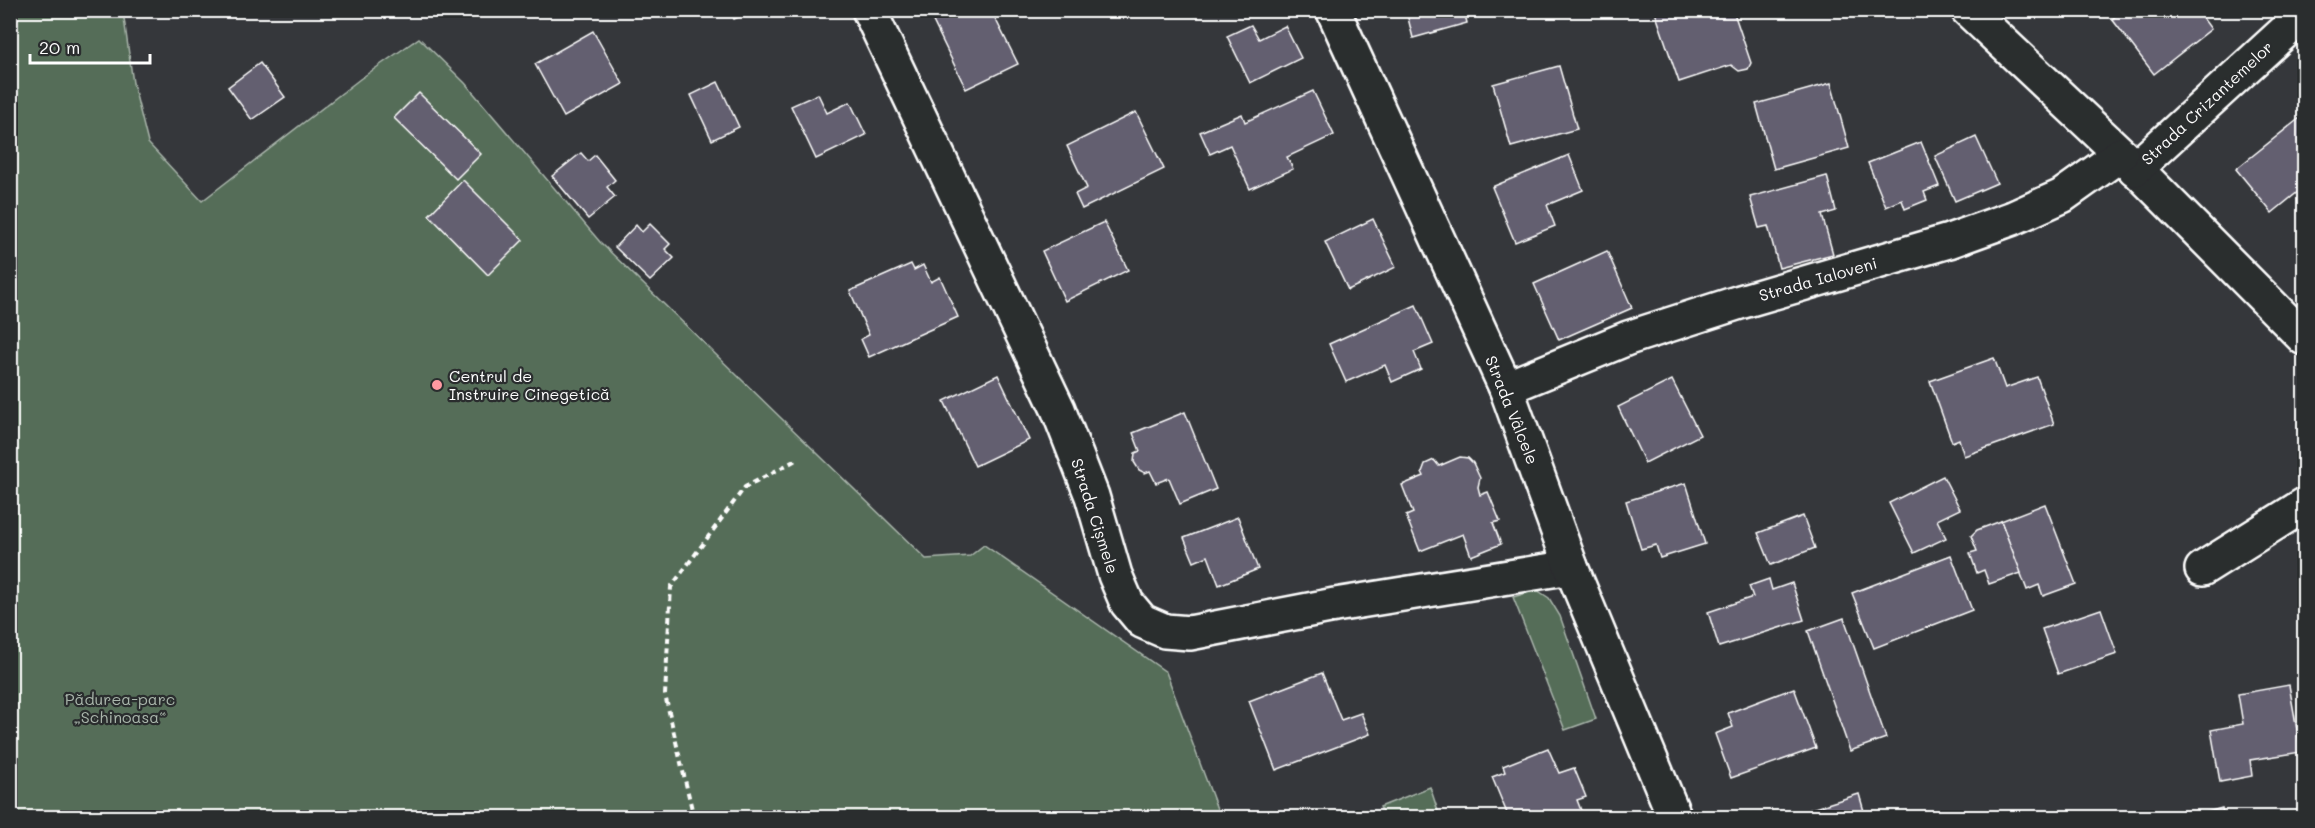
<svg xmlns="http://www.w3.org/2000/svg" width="2315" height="828" font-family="Mali,sans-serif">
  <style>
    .green { fill: #556d59; stroke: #aab6ac; stroke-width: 1.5 }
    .building { fill: #635e70; stroke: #fff; stroke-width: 1.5 }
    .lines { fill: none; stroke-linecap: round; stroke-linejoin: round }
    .minor-casing { stroke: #fff; stroke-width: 38 }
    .path { stroke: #fff; stroke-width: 4; stroke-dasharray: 6 4.5; stroke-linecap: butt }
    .minor { stroke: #2a2d2e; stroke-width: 33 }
    .poi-dot { fill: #ff9aa2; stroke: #2a2d2e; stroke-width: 2 }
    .labels { text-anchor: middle; stroke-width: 4.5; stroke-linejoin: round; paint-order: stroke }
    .street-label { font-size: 16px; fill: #fff; stroke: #2a2d2e }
    .poi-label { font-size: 16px; fill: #fff; stroke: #2a2d2e; text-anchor: start }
    .park-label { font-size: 16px; fill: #aab6ac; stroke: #2a2d2e }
  </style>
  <rect width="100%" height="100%" fill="#35373b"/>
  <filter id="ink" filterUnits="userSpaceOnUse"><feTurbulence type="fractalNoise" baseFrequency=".0167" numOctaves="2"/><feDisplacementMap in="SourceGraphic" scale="12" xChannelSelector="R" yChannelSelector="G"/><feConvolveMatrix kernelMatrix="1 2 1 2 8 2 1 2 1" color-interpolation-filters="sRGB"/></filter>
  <g filter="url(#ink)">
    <g class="green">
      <polygon points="10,11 123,11 133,83 148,143 202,201 360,79 419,38 465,83 600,242 926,559 970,556 984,545 1166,672 1220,817 11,817"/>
      <polygon points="1537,590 1549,598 1560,616 1596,719 1565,730 1513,597"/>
      <polygon points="1430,787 1440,817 1384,817 1380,807"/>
    </g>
    <g class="building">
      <polygon points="730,10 755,10 734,19"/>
      <polygon points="939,10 995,10 992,12 1018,64 966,89 930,15"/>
      <polygon points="1406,10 1464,10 1467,23 1413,38"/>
      <polygon points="1658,10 1733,10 1751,63 1748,69 1739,71 1731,65 1679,82 1655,12"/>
      <polygon points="2123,10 2197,10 2211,29 2154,74 2112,19"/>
      <polygon points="1251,25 1259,39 1285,26 1301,58 1250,83 1227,36"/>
      <polygon points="593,31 623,84 564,117 535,64"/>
      <polygon points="260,63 285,97 252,120 228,87"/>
      <polygon points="1559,66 1577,129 1511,147 1493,84"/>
      <polygon points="718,82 739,127 712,140 691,95"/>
      <polygon points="1831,83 1849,148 1774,169 1756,104"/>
      <polygon points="1313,91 1334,135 1287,157 1293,169 1250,189 1230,145 1210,154 1200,132 1242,114 1245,122"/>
      <polygon points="419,93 481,154 456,179 394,118"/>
      <polygon points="818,94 827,113 850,102 866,135 816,159 791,106"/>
      <polygon points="1136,112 1164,169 1082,209 1075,194 1087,188 1067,146"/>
      <polygon points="2301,117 2304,122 2304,187 2272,213 2236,169"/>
      <polygon points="1976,137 1997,183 1955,201 1935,156"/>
      <polygon points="1921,142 1939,186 1924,192 1927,200 1905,209 1902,200 1886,207 1868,163"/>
      <polygon points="581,153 588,161 595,155 615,180 607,187 615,197 588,219 552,176"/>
      <polygon points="1569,155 1583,190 1547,205 1555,226 1515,242 1492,187"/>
      <polygon points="1827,176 1836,211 1822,215 1833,254 1779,268 1768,226 1759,228 1750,197"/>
      <polygon points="463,180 523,240 488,275 429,215"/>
      <polygon points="1373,219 1396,267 1348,290 1325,242"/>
      <polygon points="1104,222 1128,270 1065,301 1042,251"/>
      <polygon points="650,224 670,244 665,249 674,258 650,281 615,247 636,225 642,232"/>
      <polygon points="1607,251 1632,308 1559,340 1534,284"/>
      <polygon points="911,264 914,270 923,265 931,282 940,277 958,317 869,357 861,339 869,335 850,291"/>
      <polygon points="1416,305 1433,344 1414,352 1421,369 1392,382 1385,365 1346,382 1329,344"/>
      <polygon points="1994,358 2005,388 2037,377 2054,424 1964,456 1959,439 1952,442 1930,381"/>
      <polygon points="998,375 1029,440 975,466 944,401"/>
      <polygon points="1672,380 1700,435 1645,463 1618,407"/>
      <polygon points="1185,412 1216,489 1180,504 1169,478 1156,483 1150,471 1145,473 1139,470 1134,462 1135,453 1140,451 1133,433"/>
      <polygon points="1460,457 1468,458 1473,463 1480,478 1478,487 1480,495 1488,492 1500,521 1493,523 1501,544 1471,556 1463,534 1420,551 1406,516 1413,513 1402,485 1424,476 1422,472 1425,464 1434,460 1439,466"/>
      <polygon points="1943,476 1960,509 1937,520 1946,538 1914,553 1889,503"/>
      <polygon points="1686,483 1705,544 1660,558 1656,545 1641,549 1626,501"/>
      <polygon points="2045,504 2076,584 2043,596 2039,585 2027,590 2001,521"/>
      <polygon points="1803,516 1815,548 1771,565 1758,533"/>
      <polygon points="1238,517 1258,569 1219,585 1208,556 1194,562 1184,538"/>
      <polygon points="2001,521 2021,573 1989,584 1984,570 1977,573 1970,553 1977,551 1971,536 1977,530"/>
      <polygon points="1951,555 1972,610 1874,648 1852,593"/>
      <polygon points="1769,579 1772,590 1792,583 1804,620 1719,647 1708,612 1753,597 1749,586"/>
      <polygon points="2101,609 2117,654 2058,674 2042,629"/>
      <polygon points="1844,618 1886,738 1850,751 1808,631"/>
      <polygon points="1322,673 1341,720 1361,713 1370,734 1276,770 1249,701"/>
      <polygon points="2289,685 2301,752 2250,760 2252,776 2220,782 2211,730 2243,724 2238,694"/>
      <polygon points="1794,688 1816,748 1731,778 1715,734 1733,727 1728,713"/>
      <polygon points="1548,748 1559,773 1574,768 1586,797 1577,800 1584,818 1509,818 1492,777 1505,772 1503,766"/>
      <polygon points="1859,794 1866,818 1807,818 1805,811"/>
      <polygon points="2222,808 2224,818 2187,818"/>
      <polygon points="2148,810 2150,818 2121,818"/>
    </g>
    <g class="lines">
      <defs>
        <g id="minor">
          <polyline points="869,10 1058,409 1092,496 1115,575 1127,603 1142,621 1165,631 1190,633 1335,605 1571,567"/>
          <polyline points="1333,10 1506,388 1571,567 1675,818"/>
          <polyline points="1968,10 2121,154 2304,338"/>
          <polyline points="2135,169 2304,14"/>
          <polyline points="1506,388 1628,338 1740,302 1949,241 2013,218 2062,196 2121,154"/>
          <polyline points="2202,569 2304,505"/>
        </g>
      </defs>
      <use href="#minor" class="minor-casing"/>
      <polyline class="path" points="694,818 665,695 671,587 745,487 798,459"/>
      <use href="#minor" class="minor"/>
    </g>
  </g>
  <circle class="poi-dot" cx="437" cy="385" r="6"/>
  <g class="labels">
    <g class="street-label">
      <text transform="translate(2207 103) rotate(-43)" y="6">Strada Crizantemelor</text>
      <text transform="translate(1818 279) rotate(-16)" y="6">Strada Ialoveni</text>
      <text transform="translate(1512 410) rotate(68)" y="6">Strada Vâlcele</text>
      <text transform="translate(1095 516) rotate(72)" y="6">Strada Cișmele</text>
    </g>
    <g class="poi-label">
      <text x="449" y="382">Centrul de<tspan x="449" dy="18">Instruire Cinegetică</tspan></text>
    </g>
    <g class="park-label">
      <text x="120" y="705">Pădurea-parc<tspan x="120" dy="18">„Schinoasa“</tspan></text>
    </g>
  </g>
  <rect width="2315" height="828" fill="none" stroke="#2a2d2e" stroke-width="36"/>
  <rect x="18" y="18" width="2279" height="792" fill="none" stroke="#fff" stroke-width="2" filter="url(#ink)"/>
  <path d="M30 54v9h120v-9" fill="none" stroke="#ffffff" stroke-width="3"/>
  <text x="39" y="54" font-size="18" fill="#ffffff" stroke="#2a2d2e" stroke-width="4.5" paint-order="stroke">20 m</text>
</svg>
